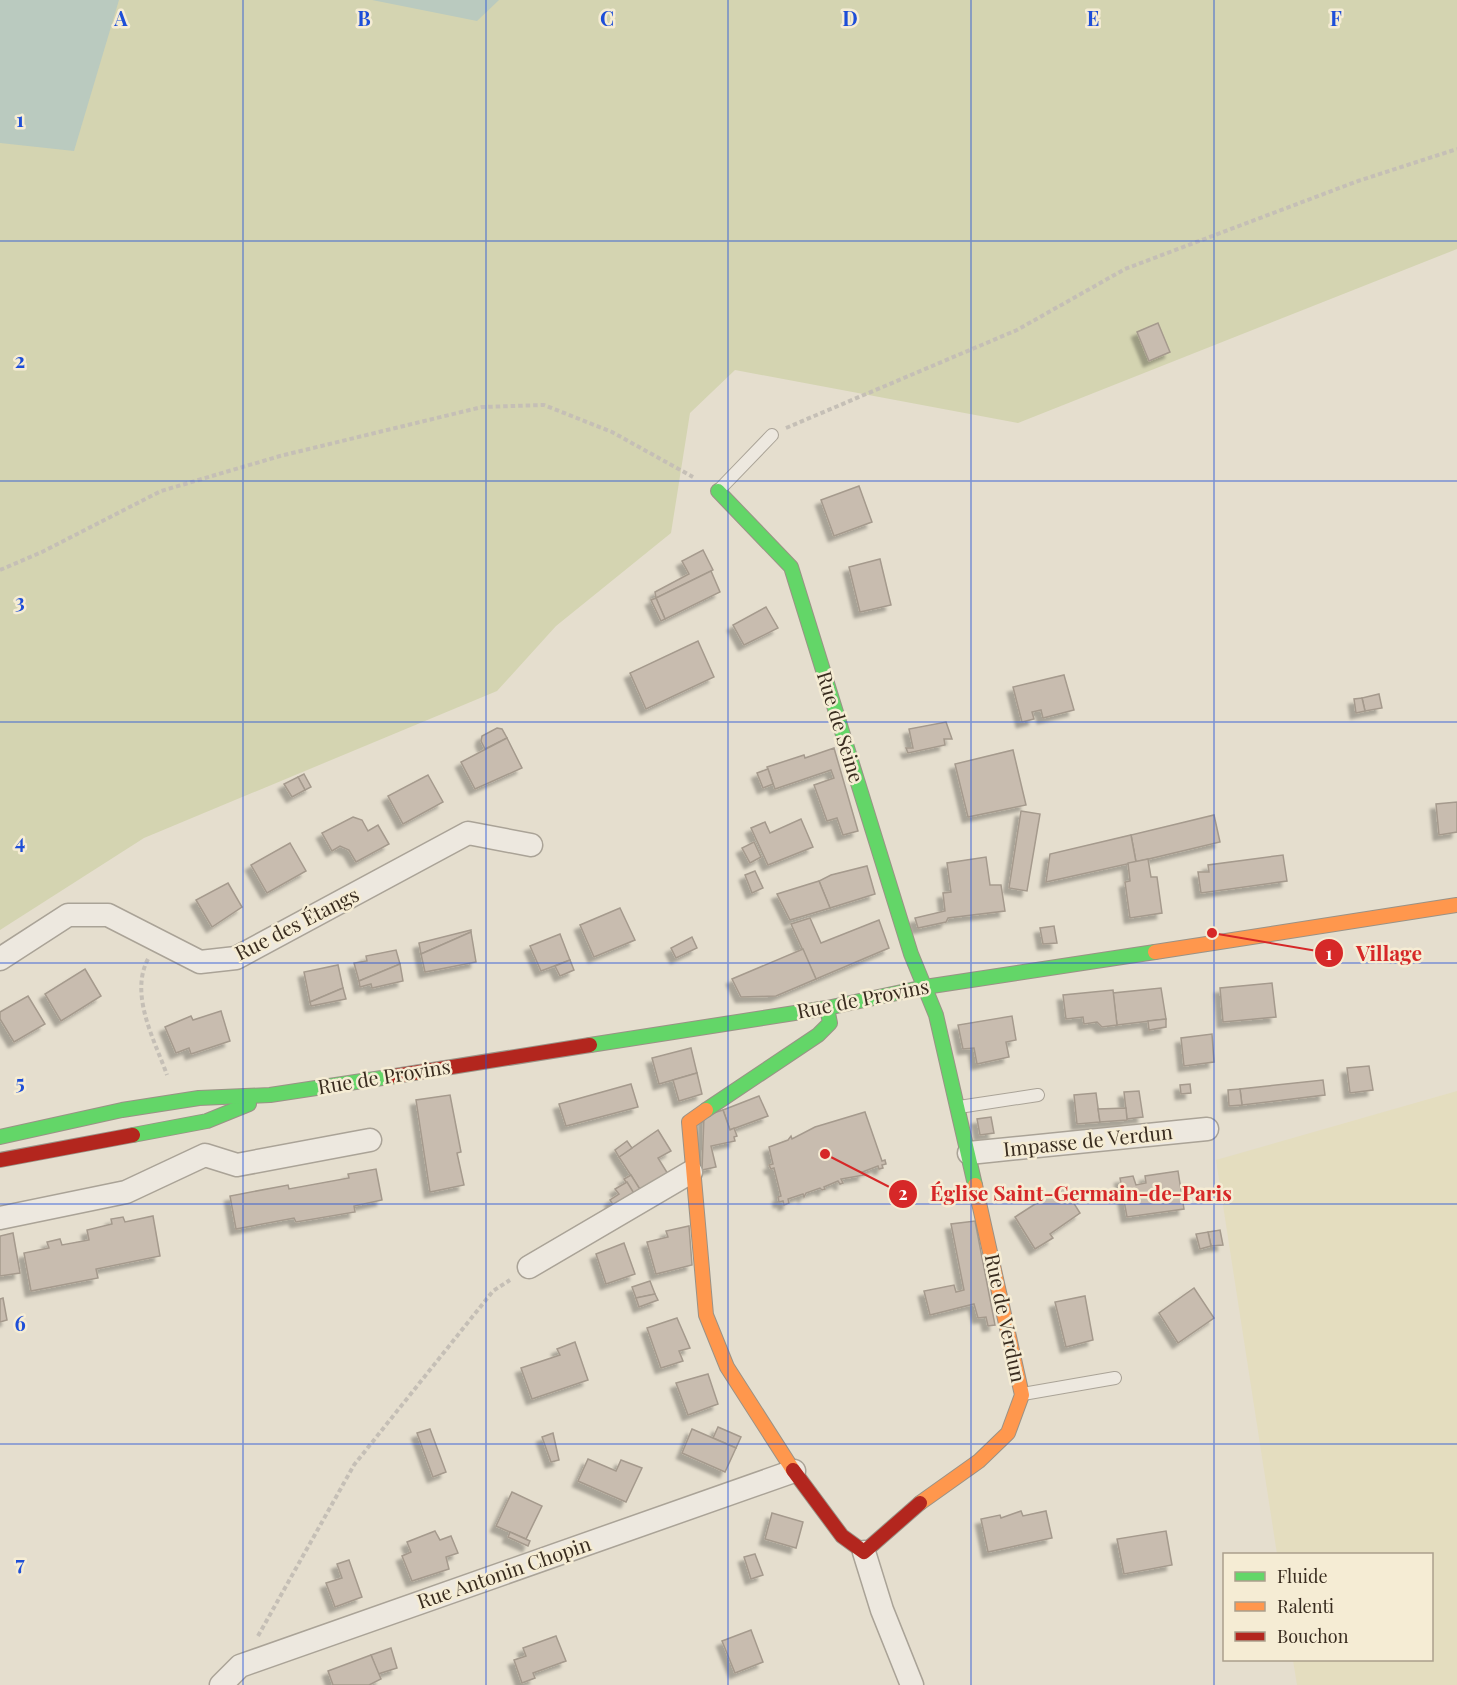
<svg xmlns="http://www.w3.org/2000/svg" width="1457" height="1685" font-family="'Playfair Display',serif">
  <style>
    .farmland { fill: #e4ddbf }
    .green { fill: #d4d4b1 }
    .water { fill: #bacabf }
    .building { fill: #c8bcaf; stroke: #a59a8d; stroke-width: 1.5; filter: url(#shadow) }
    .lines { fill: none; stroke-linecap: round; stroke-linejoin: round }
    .lane-casing { stroke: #aaa397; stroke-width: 14 }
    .street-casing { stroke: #aaa397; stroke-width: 25 }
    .fast-casing { stroke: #9a9286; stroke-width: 16 }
    .slow-casing { stroke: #9a9286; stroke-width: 16 }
    .jam-casing { stroke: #9a9286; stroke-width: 16 }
    .path { stroke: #c5bfb6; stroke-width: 4; stroke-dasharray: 4.5 3; stroke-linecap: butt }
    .lane { stroke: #ede8df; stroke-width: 12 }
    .street { stroke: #ede8df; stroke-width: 22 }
    .fast { stroke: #63d668; stroke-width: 14 }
    .slow { stroke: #ff974d; stroke-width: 14 }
    .jam { stroke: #b3261e; stroke-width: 14 }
    .grid { fill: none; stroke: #1d4ed8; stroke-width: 1.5; stroke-opacity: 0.55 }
    .labels { text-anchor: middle; stroke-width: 5; stroke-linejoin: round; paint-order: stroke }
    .street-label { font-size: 20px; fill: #392c1f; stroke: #f5ecd4 }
    .grid-label { font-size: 20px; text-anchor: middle; font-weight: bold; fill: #1d4ed8; stroke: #f5ecd4; stroke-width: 5; stroke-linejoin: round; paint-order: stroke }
    .leader { fill: none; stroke: #d62828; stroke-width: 2 }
    .callout-dot { fill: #d62828; stroke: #f5ecd4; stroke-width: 2 }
    .mark-label { font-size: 18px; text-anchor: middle; font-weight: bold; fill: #fff }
    .callout-label { font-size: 21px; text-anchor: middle; font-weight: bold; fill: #d62828; stroke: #f5ecd4; stroke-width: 5; stroke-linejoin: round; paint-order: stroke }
  </style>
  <defs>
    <filter id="shadow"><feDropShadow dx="-5.5" dy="5.5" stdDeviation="1.5" flood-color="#0004"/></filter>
  </defs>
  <rect width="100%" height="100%" fill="#e5dece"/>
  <polygon class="farmland" points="1457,1091 1457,1685 1297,1685 1293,1660 1432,1660 1432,1554 1277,1554 1216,1160"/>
  <polygon class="green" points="0,0 1457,0 1457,249 1018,423 735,370 690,413 671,533 556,626 497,691 144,838 0,930"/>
  <g class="water">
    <polygon points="0,0 119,0 74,151 0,143"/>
    <polygon points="372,0 499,0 477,21"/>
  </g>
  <g class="building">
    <polygon points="1158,323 1170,352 1149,361 1137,332"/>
    <polygon points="859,486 872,522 834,536 821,500"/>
    <polygon points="703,550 713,570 656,598 655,592 689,574 682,561"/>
    <polygon points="880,559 891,605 860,612 849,567"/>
    <polygon points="711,571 720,592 665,619 656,598"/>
    <polygon points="656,598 665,619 661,621 651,600"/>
    <polygon points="766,607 778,628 744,645 733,625"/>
    <polygon points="698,641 714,677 646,709 630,673"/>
    <polygon points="1064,675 1074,710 1043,718 1041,710 1032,712 1034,719 1022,722 1013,687"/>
    <polygon points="1379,694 1382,708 1365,711 1362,698"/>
    <polygon points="1362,698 1365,711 1356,713 1354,699"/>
    <polygon points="946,722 952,739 944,739 945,745 908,753 906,748 913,748 909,729"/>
    <polygon points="497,728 502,729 507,738 485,749 481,741 482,736"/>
    <polygon points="507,738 522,768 475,789 461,762"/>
    <polygon points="834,748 858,831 843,835 837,818 827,821 814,785 834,778 831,770 775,789 767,767 804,755 805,758"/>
    <polygon points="1013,750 1026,805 968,817 955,764"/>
    <polygon points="768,769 773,784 763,788 757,773"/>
    <polygon points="304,774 311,787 305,790 298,777"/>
    <polygon points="428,775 443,802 403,824 388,796"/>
    <polygon points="298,777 305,790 292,797 284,784"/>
    <polygon points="1457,802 1457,832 1439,835 1436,804"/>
    <polygon points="1021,811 1040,814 1027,891 1009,888"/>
    <polygon points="1214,815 1220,842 1136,862 1131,835"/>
    <polygon points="353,817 362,820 368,831 378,825 389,844 356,862 349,850 340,846 332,851 322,833"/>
    <polygon points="801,819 813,847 768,865 751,828 765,822 770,833"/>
    <polygon points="1131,835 1136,862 1046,882 1050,854"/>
    <polygon points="754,842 761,857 750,863 742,848"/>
    <polygon points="290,843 306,871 267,893 251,865"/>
    <polygon points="1283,855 1287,881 1201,893 1198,872 1209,872 1208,865"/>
    <polygon points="986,857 990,885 1001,885 1005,911 948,918 946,922 918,928 915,918 945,911 943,893 951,892 947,863"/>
    <polygon points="1148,859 1151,877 1157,877 1162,913 1130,918 1125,882 1130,881 1128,863"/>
    <polygon points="867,866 875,894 830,908 819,881 831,875"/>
    <polygon points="755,871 763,888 752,893 745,875"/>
    <polygon points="819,881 830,908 790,920 777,894"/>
    <polygon points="228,883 242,907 212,927 196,900"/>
    <polygon points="620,908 635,940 594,957 580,925"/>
    <polygon points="810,918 821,943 879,920 889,948 816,979 791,924"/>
    <polygon points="1054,926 1057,943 1043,944 1040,928"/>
    <polygon points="471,930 471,932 421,954 419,943"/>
    <polygon points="471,932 476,962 425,972 421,954"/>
    <polygon points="560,934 570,960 541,971 530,946"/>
    <polygon points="692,937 697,948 676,958 671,948"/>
    <polygon points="803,949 816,979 776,996 741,997 732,979"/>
    <polygon points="396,950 400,964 359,981 354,963 367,961 366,956"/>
    <polygon points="570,960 574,970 560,976 555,966"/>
    <polygon points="400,964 403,981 372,988 371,984 360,987 359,981"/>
    <polygon points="338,965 343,988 310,1002 304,972"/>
    <polygon points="85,969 101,996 61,1021 45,994"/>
    <polygon points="1272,983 1276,1017 1223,1022 1220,988"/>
    <polygon points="343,988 346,999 311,1006 310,1002"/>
    <polygon points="1161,988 1166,1019 1117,1025 1113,993"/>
    <polygon points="1113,990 1117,1025 1102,1027 1097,1022 1084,1024 1083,1017 1066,1019 1063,995"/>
    <polygon points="28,996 45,1024 14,1042 0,1019 0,1012"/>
    <polygon points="221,1011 230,1041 191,1054 189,1048 176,1053 165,1027 191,1016 193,1020"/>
    <polygon points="1012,1016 1016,1040 1006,1042 1009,1057 977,1064 974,1048 963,1049 958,1025"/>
    <polygon points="1166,1019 1166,1027 1149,1030 1148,1021"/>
    <polygon points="1212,1034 1214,1062 1184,1066 1181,1038"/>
    <polygon points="691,1048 697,1073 659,1084 652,1058"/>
    <polygon points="1369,1066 1373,1090 1350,1093 1347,1068"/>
    <polygon points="697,1073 702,1094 679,1101 673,1080"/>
    <polygon points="1323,1080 1325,1095 1242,1105 1240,1089"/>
    <polygon points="631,1084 638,1107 566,1126 559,1104"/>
    <polygon points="1190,1084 1191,1093 1181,1094 1180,1085"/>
    <polygon points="1240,1089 1242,1105 1229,1106 1228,1090"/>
    <polygon points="1139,1091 1143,1117 1127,1119 1124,1092"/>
    <polygon points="1096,1093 1100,1122 1077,1124 1074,1095"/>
    <polygon points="450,1095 461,1152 457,1153 464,1185 430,1192 416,1100"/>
    <polygon points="759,1096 768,1116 730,1130 723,1110"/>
    <polygon points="1126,1108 1127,1120 1100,1122 1098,1109"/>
    <polygon points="723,1110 730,1130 734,1128 737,1136 734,1137 735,1141 711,1146 716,1167 702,1170 704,1116"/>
    <polygon points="865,1112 882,1161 885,1160 886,1164 882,1165 883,1168 879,1169 878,1166 862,1172 864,1175 841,1179 843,1183 840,1184 838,1181 824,1187 825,1189 822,1190 820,1188 806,1193 804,1197 803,1194 788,1199 789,1203 784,1205 783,1201 779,1202 778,1197 781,1196 774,1168 771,1169 769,1165 773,1164 769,1147 788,1140 791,1136 792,1139 815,1127"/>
    <polygon points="991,1117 994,1133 980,1135 977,1119"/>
    <polygon points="658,1130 671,1151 658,1158 668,1174 641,1191 619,1157"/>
    <polygon points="627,1141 632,1148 619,1157 615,1150"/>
    <polygon points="376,1169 382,1200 354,1206 355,1212 296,1222 294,1218 236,1229 230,1196 288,1185 289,1189 349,1178 348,1174"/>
    <polygon points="1178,1171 1184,1209 1127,1217 1120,1178 1133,1176 1136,1185 1146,1183 1145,1176"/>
    <polygon points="631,1175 641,1191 635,1195 624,1179"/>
    <polygon points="627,1182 635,1195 615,1208 610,1200 619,1194 615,1189"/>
    <polygon points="1063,1186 1080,1213 1050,1234 1053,1238 1035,1249 1015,1217"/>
    <polygon points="153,1216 160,1256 96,1269 98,1278 31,1291 24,1253 49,1248 47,1242 60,1239 62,1245 89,1240 87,1230 112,1224 111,1219 123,1217 125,1222"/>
    <polygon points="975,1221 995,1325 988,1326 986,1317 978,1318 974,1304 930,1315 924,1291 954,1285 956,1292 964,1290 951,1224"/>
    <polygon points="689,1226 692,1265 656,1274 647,1242 668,1237 666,1231"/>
    <polygon points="1220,1230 1223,1245 1211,1246 1208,1232"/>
    <polygon points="1208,1232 1211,1246 1200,1249 1196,1234"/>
    <polygon points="13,1233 20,1273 0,1276 0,1236"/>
    <polygon points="624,1243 635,1274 606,1284 596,1254"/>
    <polygon points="650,1281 655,1294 636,1298 632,1287"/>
    <polygon points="1194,1288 1214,1318 1178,1343 1159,1313"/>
    <polygon points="655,1294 658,1300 639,1307 636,1298"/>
    <polygon points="1085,1296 1093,1340 1066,1347 1055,1302"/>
    <polygon points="3,1298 7,1320 0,1322 0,1299"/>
    <polygon points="677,1318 690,1348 679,1351 683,1361 661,1368 647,1328"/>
    <polygon points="575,1342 588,1380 532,1399 521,1368 560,1355 557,1349"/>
    <polygon points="708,1374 718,1404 688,1415 676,1383"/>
    <polygon points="718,1427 741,1437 736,1448 713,1438"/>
    <polygon points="430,1429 446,1472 433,1477 417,1433"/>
    <polygon points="692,1429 736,1448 725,1472 682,1453"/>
    <polygon points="553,1433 559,1460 551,1462 542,1437"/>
    <polygon points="588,1459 616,1471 621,1460 642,1468 626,1502 578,1481"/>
    <polygon points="512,1492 542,1506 526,1539 496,1526"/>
    <polygon points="1021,1511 1023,1516 1046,1511 1052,1538 988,1552 981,1519 1000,1515 1001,1518"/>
    <polygon points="772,1513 803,1522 796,1548 765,1539"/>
    <polygon points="435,1531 440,1540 451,1536 458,1553 446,1557 449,1569 412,1581 402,1556 411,1552 407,1542"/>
    <polygon points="1166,1531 1172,1565 1124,1574 1117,1539"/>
    <polygon points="510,1532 530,1541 528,1546 508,1537"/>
    <polygon points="755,1554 763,1575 751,1579 744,1557"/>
    <polygon points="349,1560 362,1597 335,1607 326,1583 342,1578 337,1564"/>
    <polygon points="751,1630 763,1662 735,1673 722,1641"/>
    <polygon points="556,1636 566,1661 533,1673 535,1678 522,1683 514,1660 526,1656 523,1648"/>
    <polygon points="391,1648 397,1668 378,1674 371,1655"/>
    <polygon points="371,1655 381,1679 369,1685 333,1685 328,1671"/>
  </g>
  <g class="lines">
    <defs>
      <g id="lane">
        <polyline points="719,490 772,435"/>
        <polyline points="959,1107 1038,1095"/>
        <polyline points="1023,1394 1115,1378"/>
      </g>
      <g id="street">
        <polyline points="0,959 68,915 108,915 200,962 236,958 468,833 531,845"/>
        <polyline points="969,1153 1207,1129"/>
        <polyline points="0,1218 126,1192 205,1155 237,1165 370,1140"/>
        <polyline points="529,1267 691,1172"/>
        <polyline points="864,1552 882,1610 912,1685"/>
        <polyline points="221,1685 240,1666 794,1471"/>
      </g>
      <g id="fast">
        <polyline points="718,491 791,567 911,954 936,1015 975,1185"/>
        <polyline points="590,1045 827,1008 925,987 1155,952"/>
        <polyline points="706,1110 818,1035 830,1023 827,1008"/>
        <polyline points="133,1135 207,1121 249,1104"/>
        <polyline points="0,1137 122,1110 199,1098 270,1095 395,1076"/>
      </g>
      <g id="slow">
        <polyline points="1155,952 1457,905"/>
        <polyline points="706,1110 689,1122 706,1315 727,1367 793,1470"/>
        <polyline points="920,1503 979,1461 1008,1433 1022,1395 975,1185"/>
      </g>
      <g id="jam">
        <polyline points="395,1076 590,1045"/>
        <polyline points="0,1160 133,1135"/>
        <polyline points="793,1470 842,1536 864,1552 920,1503"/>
      </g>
    </defs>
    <use href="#lane" class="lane-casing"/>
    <use href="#street" class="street-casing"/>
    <use href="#fast" class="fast-casing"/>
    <use href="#slow" class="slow-casing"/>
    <use href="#jam" class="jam-casing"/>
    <g class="path">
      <polyline points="786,428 1017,330 1125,269 1358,181 1457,149"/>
      <polyline points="0,570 42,552 161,491 280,456 482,407 544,405 612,432 693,477"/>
      <path d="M148 959C129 995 155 1041 167 1075"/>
      <polyline points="258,1636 354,1465 493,1291 510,1280"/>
    </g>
    <use href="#lane" class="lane"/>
    <use href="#street" class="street"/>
    <use href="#fast" class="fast"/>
    <use href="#slow" class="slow"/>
    <use href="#jam" class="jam"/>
  </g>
  <path class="grid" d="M243 0V1685M486 0V1685M728 0V1685M971 0V1685M1214 0V1685M0 241H1457M0 481H1457M0 722H1457M0 963H1457M0 1204H1457M0 1444H1457"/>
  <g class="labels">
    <g class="street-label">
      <text transform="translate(840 727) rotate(73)" y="7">Rue de Seine</text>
      <text transform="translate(297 924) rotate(-27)" y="7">Rue des Étangs</text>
      <text transform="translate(863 999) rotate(-11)" y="7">Rue de Provins</text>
      <text transform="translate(384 1077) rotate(-9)" y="7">Rue de Provins</text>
      <text transform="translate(1088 1141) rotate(-6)" y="7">Impasse de Verdun</text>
      <text transform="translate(1005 1318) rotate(78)" y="7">Rue de Verdun</text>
      <text transform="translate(504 1573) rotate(-19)" y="7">Rue Antonin Chopin</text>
    </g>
  </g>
  <g class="grid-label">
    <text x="121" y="26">A</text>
    <text x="364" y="26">B</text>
    <text x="607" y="26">C</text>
    <text x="850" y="26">D</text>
    <text x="1093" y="26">E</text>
    <text x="1336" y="26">F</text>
    <text x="20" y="127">1</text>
    <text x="20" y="368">2</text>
    <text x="20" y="609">3</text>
    <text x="20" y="849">4</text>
    <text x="20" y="1090">5</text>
    <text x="20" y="1331">6</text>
    <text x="20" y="1571">7</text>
  </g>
  <path class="leader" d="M1212 933L1329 953M825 1154L903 1194"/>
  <g class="callout-dot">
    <circle cx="1212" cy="933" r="6"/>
    <circle cx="825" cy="1154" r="6"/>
    <circle cx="1329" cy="953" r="15"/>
    <circle cx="903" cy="1194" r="15"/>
  </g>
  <g class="mark-label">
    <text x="1329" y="960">1</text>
    <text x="903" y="1200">2</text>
  </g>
  <g class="callout-label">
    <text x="1389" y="961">Village</text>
    <text x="1081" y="1201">Église Saint-Germain-de-Paris</text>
  </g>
  <rect x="1223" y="1553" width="210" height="108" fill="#f5ecd4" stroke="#aa9f8c" stroke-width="1.5"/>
  <rect x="1235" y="1572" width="30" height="9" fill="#63d668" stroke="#aa9f8c" stroke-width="1.5"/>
  <text x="1277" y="1583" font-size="18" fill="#392c1f">Fluide</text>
  <rect x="1235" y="1602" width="30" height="9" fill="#ff974d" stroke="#aa9f8c" stroke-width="1.5"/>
  <text x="1277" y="1613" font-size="18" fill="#392c1f">Ralenti</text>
  <rect x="1235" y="1632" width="30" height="9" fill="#b3261e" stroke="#aa9f8c" stroke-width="1.5"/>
  <text x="1277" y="1643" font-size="18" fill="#392c1f">Bouchon</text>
</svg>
